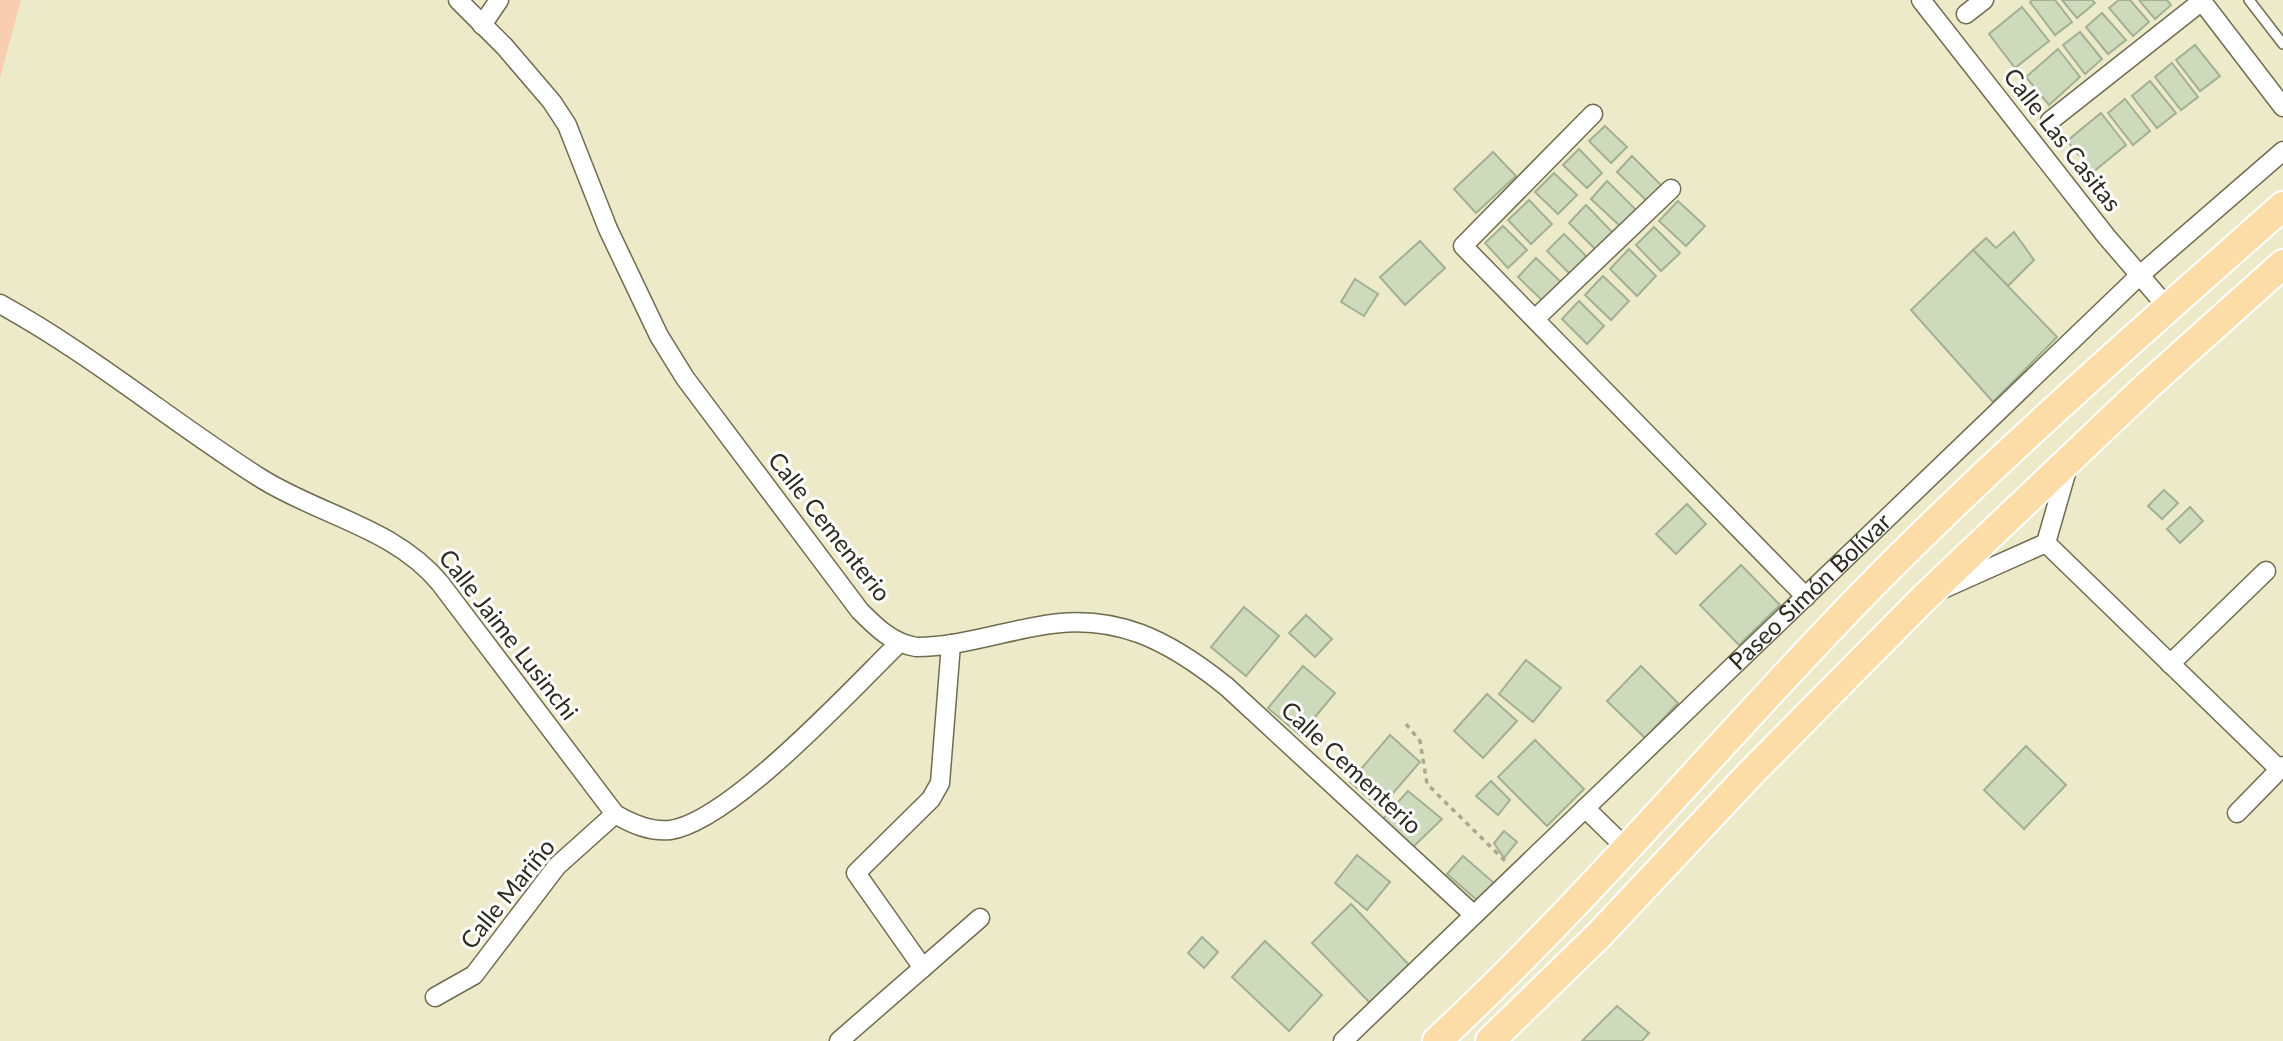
<svg xmlns="http://www.w3.org/2000/svg" width="2283" height="1041" font-family="Lato,sans-serif">
  <style>
    .green { fill: #f8cdb0 }
    .building { fill: #cddabc; stroke: #a3b093; stroke-width: 2 }
    .lines { fill: none; stroke-linecap: round; stroke-linejoin: round }
    .lane-casing { stroke: #6f6c50; stroke-width: 12 }
    .street-casing { stroke: #6f6c50; stroke-width: 21 }
    .primary-casing { stroke: #fff; stroke-width: 32 }
    .path { stroke: #a9a78e; stroke-width: 3.5; stroke-dasharray: 5 5; stroke-linecap: butt }
    .lane { stroke: #fff; stroke-width: 9 }
    .street { stroke: #fff; stroke-width: 18 }
    .primary { stroke: #fcdda8; stroke-width: 28 }
    .labels { text-anchor: middle; stroke-width: 6; stroke-linejoin: round; paint-order: stroke }
    .street-label { font-size: 24px; fill: #2c2b1f; stroke: #fff }
  </style>
  <rect width="100%" height="100%" fill="#edeaca"/>
  <polygon class="green" points="0,0 21,0 0,78"/>
  <g class="building">
    <polygon points="2032,0 2055,0 2072,22 2055,35 2030,2"/>
    <polygon points="2062,0 2092,0 2095,3 2077,18"/>
    <polygon points="2119,0 2130,0 2149,22 2133,36 2109,8"/>
    <polygon points="2139,0 2167,0 2171,5 2155,19"/>
    <polygon points="2022,7 2049,41 2015,68 1989,34"/>
    <polygon points="2102,13 2126,40 2108,54 2086,27"/>
    <polygon points="2080,32 2102,59 2085,74 2063,45"/>
    <polygon points="2195,45 2220,76 2200,91 2176,60"/>
    <polygon points="2058,49 2080,77 2049,105 2026,77"/>
    <polygon points="2172,63 2198,97 2181,110 2155,77"/>
    <polygon points="2150,81 2176,113 2157,128 2132,96"/>
    <polygon points="2125,99 2150,131 2133,145 2108,113"/>
    <polygon points="2101,113 2126,145 2093,172 2067,141"/>
    <polygon points="1605,126 1627,147 1611,163 1589,141"/>
    <polygon points="1579,149 1602,173 1587,188 1563,165"/>
    <polygon points="1493,152 1516,176 1476,213 1454,189"/>
    <polygon points="1632,156 1662,186 1647,201 1617,172"/>
    <polygon points="1554,173 1577,195 1558,214 1535,192"/>
    <polygon points="1607,181 1636,210 1620,226 1591,199"/>
    <polygon points="1529,200 1552,224 1531,244 1508,220"/>
    <polygon points="1678,201 1705,226 1686,246 1659,221"/>
    <polygon points="1586,205 1614,234 1597,251 1569,223"/>
    <polygon points="1503,226 1527,250 1508,268 1485,243"/>
    <polygon points="1654,227 1680,253 1661,271 1636,245"/>
    <polygon points="2014,232 2034,260 2008,286 1973,250 1986,238 1996,248"/>
    <polygon points="1564,234 1589,259 1572,276 1547,251"/>
    <polygon points="1420,241 1445,268 1405,305 1380,277"/>
    <polygon points="1629,249 1656,276 1637,296 1610,269"/>
    <polygon points="1973,250 2057,337 1993,402 1911,310"/>
    <polygon points="1536,258 1562,283 1544,302 1518,277"/>
    <polygon points="1603,276 1629,301 1611,320 1585,295"/>
    <polygon points="1355,279 1378,294 1364,316 1341,302"/>
    <polygon points="1579,301 1604,326 1587,344 1562,319"/>
    <polygon points="2164,490 2178,503 2162,519 2148,506"/>
    <polygon points="1687,504 1706,524 1676,554 1656,534"/>
    <polygon points="2190,507 2203,521 2180,543 2167,529"/>
    <polygon points="1741,565 1780,605 1739,645 1700,605"/>
    <polygon points="1244,607 1279,636 1246,676 1211,647"/>
    <polygon points="1306,615 1332,639 1315,657 1289,633"/>
    <polygon points="1526,660 1561,688 1533,722 1499,694"/>
    <polygon points="1303,666 1335,693 1300,735 1268,708"/>
    <polygon points="1641,666 1678,703 1645,738 1607,701"/>
    <polygon points="1487,694 1517,721 1483,758 1454,731"/>
    <polygon points="1390,735 1420,762 1380,808 1350,782"/>
    <polygon points="1535,740 1584,789 1547,826 1498,777"/>
    <polygon points="2026,746 2066,785 2024,829 1984,790"/>
    <polygon points="1491,781 1510,800 1498,815 1476,796"/>
    <polygon points="1408,791 1442,819 1413,847 1383,819"/>
    <polygon points="1504,831 1517,842 1504,858 1494,843"/>
    <polygon points="1357,855 1390,882 1367,910 1335,883"/>
    <polygon points="1463,856 1494,883 1478,901 1447,874"/>
    <polygon points="1351,904 1413,969 1374,1007 1312,943"/>
    <polygon points="1202,937 1218,952 1204,968 1188,953"/>
    <polygon points="1265,941 1322,995 1289,1031 1232,977"/>
    <polygon points="1617,1006 1649,1033 1642,1041 1582,1041"/>
  </g>
  <g class="lines">
    <defs>
      <polyline id="lane" points="2249,0 2283,44"/>
      <g id="street">
        <path d="M458 0 505 47 552 102 567 125 608 229 659 336 685 378 860 611C877 628 892 643 916 647 958 647 998 633 1039 626 1115 611 1170 641 1227 687L1474 915"/>
        <polyline points="1921,0 2106,236 2168,308"/>
        <polyline points="2201,0 2283,107"/>
        <polyline points="1966,14 1984,0"/>
        <polyline points="482,25 499,0"/>
        <polyline points="1593,114 1463,246 1806,597"/>
        <polyline points="2050,121 2202,1"/>
        <path d="M0 304C93 355 173 423 262 479 322 516 394 528 440 583L615 814C632 824 650 832 670 830 730 822 853 688 899 643"/>
        <polyline points="1535,319 1671,189"/>
        <polyline points="2046,543 2280,770"/>
        <polyline points="2046,543 2069,463"/>
        <polyline points="1943,589 2046,543"/>
        <polyline points="2170,664 2266,571"/>
        <polyline points="1585,808 1625,847"/>
        <polyline points="2237,813 2283,766"/>
        <polyline points="923,968 856,873 931,799 940,783 951,644"/>
        <polyline points="435,997 474,975 557,866 615,814"/>
        <polyline points="839,1041 980,918"/>
        <path id="s1" d="M1343 1041 2140 275 2283 151"/>
      </g>
      <g id="primary">
        <path d="M1437 1041C1590 899 1724 736 1870 587 2002 453 2143 330 2283 206"/>
        <polyline points="1490,1041 1599,935 1750,774 1924,598 2146,387 2283,264"/>
      </g>
    </defs>
    <use href="#lane" class="lane-casing"/>
    <use href="#street" class="street-casing"/>
    <use href="#primary" class="primary-casing"/>
    <polyline class="path" points="1406,724 1420,741 1427,784 1506,862"/>
    <use href="#lane" class="lane"/>
    <use href="#street" class="street"/>
    <use href="#primary" class="primary"/>
  </g>
  <g class="labels">
    <g class="street-label">
      <text transform="translate(2062 140) rotate(52)" y="8">Calle Las Casitas</text>
      <text transform="translate(829 527) rotate(52)" y="8">Calle Cementerio</text>
      <text dy="8" stroke="none"><textPath href="#s1" startOffset="648">Paseo Simón Bolívar</textPath></text>
      <text transform="translate(508 635) rotate(52)" y="8">Calle Jaime Lusinchi</text>
      <text transform="translate(1351 768) rotate(43)" y="8">Calle Cementerio</text>
      <text transform="translate(508 894) rotate(-51)" y="8">Calle Mariño</text>
    </g>
  </g>
</svg>
